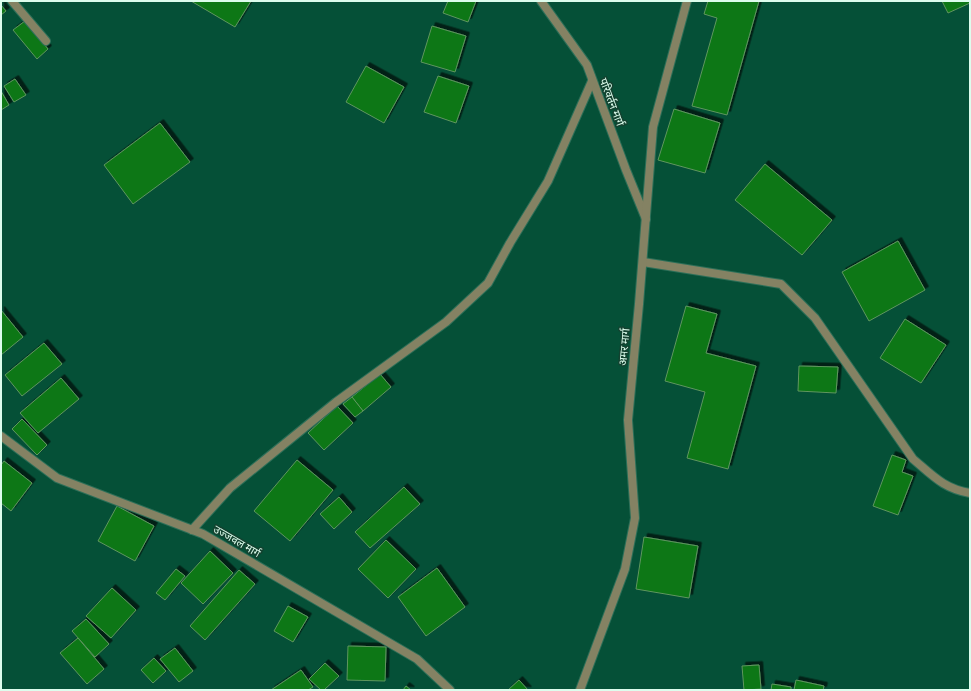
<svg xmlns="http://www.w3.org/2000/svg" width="971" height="691" font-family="'Titillium Web','Noto Sans Devanagari',sans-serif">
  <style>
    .building { fill: #077716; stroke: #60965e; filter: url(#shadow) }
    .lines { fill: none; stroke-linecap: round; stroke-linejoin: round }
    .lane-casing { stroke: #2c6f58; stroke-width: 10 }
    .street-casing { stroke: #2c6f58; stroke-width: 10 }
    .lane { stroke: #848263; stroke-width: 8 }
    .street { stroke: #848263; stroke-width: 8 }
    .labels { text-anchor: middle; stroke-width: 3; stroke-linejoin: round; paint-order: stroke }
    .street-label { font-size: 11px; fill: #ddfded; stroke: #144230 }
  </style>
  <defs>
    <filter id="shadow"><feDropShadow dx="3.5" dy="-3.5" stdDeviation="0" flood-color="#0009"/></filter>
  </defs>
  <rect width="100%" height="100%" fill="#055037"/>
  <g class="building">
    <polygon points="191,1 251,1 235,27"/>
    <polygon points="448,1 476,1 468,22 443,13"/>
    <polygon points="708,1 759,1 727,115 692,106 717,18 704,14"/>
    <polygon points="942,1 970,1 970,3 948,13"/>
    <polygon points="1,5 6,11 1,15"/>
    <polygon points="25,21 48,49 37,59 13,30"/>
    <polygon points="432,26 466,36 455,72 421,62"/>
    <polygon points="366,66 404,87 384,123 346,102"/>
    <polygon points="438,76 469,86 456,123 424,112"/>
    <polygon points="15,79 26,95 14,102 4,86"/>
    <polygon points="1,91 9,105 1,110"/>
    <polygon points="674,109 720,123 705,173 658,160"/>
    <polygon points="160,123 190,162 133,204 104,165"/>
    <polygon points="765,164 832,220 802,255 735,200"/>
    <polygon points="898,241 925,290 869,321 842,272"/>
    <polygon points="686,306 717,314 706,353 756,366 728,469 687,458 705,392 665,381"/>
    <polygon points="1,310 23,337 1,355"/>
    <polygon points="905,319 946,345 921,383 880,358"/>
    <polygon points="44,343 62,364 22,396 5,375"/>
    <polygon points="799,366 838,367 836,393 798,391"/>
    <polygon points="380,374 391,387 363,411 352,397"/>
    <polygon points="61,378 79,399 38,433 20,413"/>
    <polygon points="352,397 363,411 355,417 343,404"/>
    <polygon points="337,406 353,423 324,450 308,433"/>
    <polygon points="22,419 47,445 37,455 12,429"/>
    <polygon points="892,455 906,460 902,472 913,476 898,515 873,506"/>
    <polygon points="297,460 333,490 290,541 254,511"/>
    <polygon points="4,461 32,483 11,511 1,503 1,465"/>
    <polygon points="404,487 420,504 370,548 355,532"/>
    <polygon points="339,497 352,512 334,529 320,514"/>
    <polygon points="117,506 154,526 135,561 98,541"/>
    <polygon points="644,537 698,546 689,598 636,589"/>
    <polygon points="386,540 416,569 388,598 358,569"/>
    <polygon points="210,551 233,573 203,604 181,583"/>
    <polygon points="437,568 465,607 426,636 398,597"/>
    <polygon points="176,569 185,576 165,600 156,593"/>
    <polygon points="239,570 255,584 205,640 190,626"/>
    <polygon points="112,588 136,610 111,638 86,616"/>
    <polygon points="288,606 308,617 293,642 274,631"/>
    <polygon points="86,619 109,644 95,657 72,631"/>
    <polygon points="78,638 104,669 87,684 60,653"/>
    <polygon points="348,646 386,647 385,681 347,680"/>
    <polygon points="175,648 193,671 179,682 160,659"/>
    <polygon points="154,658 166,671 153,683 141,670"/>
    <polygon points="325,663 339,676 324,690 321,690 309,679"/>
    <polygon points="759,665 761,689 744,690 742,666"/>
    <polygon points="301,670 313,687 308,690 271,690"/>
    <polygon points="519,680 528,690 508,690"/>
    <polygon points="796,680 824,686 823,690 794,690"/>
    <polygon points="772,684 791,687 791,690 771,690"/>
    <polygon points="406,686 411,690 403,690"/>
  </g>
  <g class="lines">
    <defs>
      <g id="lane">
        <polyline points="12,1 46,41"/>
        <polyline points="541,1 587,65 626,170 646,219"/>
        <path d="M643 262 781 284 815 318 913 459C932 475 944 489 970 493"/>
        <polyline points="192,530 230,488 336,402 446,322 488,283 510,243 548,181 592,81"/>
      </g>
      <g id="street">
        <polyline points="1,436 57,478 203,534 417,659 450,690"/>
        <polyline points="580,690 625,569 635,518 628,420 639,304 653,127 687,1"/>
      </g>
    </defs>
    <use href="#lane" class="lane-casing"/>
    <use href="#street" class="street-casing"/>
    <use href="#lane" class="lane"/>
    <use href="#street" class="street"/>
  </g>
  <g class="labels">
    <g class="street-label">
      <text transform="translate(612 102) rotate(69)" y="4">परिवर्तन मार्ग</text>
      <text transform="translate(624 347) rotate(-85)" y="4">अमर मार्ग</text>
      <text transform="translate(237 541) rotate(30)" y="4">उज्जवल मार्ग</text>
    </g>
  </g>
  <rect width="971" height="691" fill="none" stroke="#ddfded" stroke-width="4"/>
</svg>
